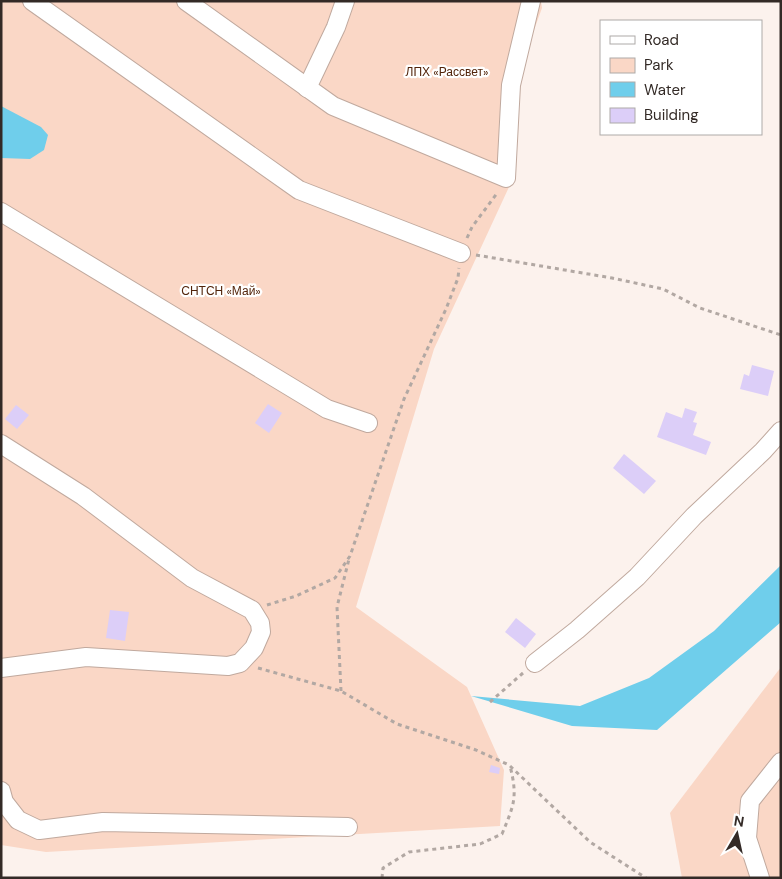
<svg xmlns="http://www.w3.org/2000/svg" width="782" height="879" font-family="'DM Sans',sans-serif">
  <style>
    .green { fill: #fad7c6 }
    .water { fill: #6fceeb }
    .building { fill: #dccef8 }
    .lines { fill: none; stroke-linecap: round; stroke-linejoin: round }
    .minor-casing { stroke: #c0a99e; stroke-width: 20 }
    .path { stroke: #b2a8a3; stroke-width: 3; stroke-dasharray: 4 4; stroke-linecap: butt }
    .minor { stroke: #fff; stroke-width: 18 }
    .labels { text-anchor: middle; stroke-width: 4.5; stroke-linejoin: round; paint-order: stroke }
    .park-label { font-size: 12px; fill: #52240a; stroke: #fff }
  </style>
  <rect width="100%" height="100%" fill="#fcf2ed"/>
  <g class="green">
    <polygon points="1,1 541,1 542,8 522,63 513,118 509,187 434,349 356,607 467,687 504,770 500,826 46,852 1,845"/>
    <polygon points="781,667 781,878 682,878 670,813"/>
  </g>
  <g class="water">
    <polygon points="1,106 41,127 48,135 44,150 30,159 1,158"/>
    <polygon points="781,565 781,622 657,730 572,726 471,696 580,706 649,678 714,631"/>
  </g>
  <g class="building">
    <polygon points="752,365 774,371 768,396 740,389 744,374 749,376"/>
    <polygon points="268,404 282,413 269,433 255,423"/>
    <polygon points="16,405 29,415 17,429 5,419"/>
    <polygon points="685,408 697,412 693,422 697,423 693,435 711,442 706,455 657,437 666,412 682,418"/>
    <polygon points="624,454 656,481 644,494 613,468"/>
    <polygon points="110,610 129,612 125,641 106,638"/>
    <polygon points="516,618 536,634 525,648 505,632"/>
    <polygon points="491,765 500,768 499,774 489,772"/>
  </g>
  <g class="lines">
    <defs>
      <g id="minor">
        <polyline points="32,1 299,190 461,253"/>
        <polyline points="186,1 333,106 506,178 511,85 531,1"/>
        <polyline points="307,88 336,27 345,1"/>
        <polyline points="1,212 327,409 368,423"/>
        <polyline points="1,444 83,496 192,578 252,610 260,623 261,632 254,648 240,663 228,666 86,657 1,668"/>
        <polyline points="535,663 577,630 637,577 694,516 763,451 781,431"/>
        <polyline points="1,791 4,802 18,820 39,830 103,822 348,827"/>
        <polyline points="760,878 747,838 750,801 781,762"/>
      </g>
    </defs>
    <use href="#minor" class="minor-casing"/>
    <g class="path">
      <polyline points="467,238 472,227 498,192"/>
      <polyline points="476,255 612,278 663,289 700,308 781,335"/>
      <polyline points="267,605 296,596 335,578 350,556 404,399 446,309 458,278 459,268"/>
      <polyline points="258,668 341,691 397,724 476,750 509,765 590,842 646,878"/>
      <polyline points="341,691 337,607 349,559"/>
      <polyline points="490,702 523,673"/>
      <path d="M382 878 383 868 409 852 480 844 502 834C514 805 518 797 510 766"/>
    </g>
    <use href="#minor" class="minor"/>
  </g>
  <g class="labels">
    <g class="park-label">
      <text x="447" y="76">ЛПХ «Рассвет»</text>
      <text x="221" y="295">СНТСН «Май»</text>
    </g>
  </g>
  <rect width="782" height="879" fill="none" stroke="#332a26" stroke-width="5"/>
  <rect x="600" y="20" width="162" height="115" fill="#ffffff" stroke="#adaaa8"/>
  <rect x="610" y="36" width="25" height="8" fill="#ffffff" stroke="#adaaa8"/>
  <text x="644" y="45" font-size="15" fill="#332a26">Road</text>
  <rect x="610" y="58" width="25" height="15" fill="#fad7c6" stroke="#adaaa8"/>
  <text x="644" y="70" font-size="15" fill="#332a26">Park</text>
  <rect x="610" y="82" width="25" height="15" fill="#6fceeb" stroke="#adaaa8"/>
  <text x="644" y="95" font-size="15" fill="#332a26">Water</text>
  <rect x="610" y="108" width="25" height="15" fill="#dccef8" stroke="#adaaa8"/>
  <text x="644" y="120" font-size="15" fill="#332a26">Building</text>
  <g transform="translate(737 834) rotate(9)" stroke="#ffffff" stroke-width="4" paint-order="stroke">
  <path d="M0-4L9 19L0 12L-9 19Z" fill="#332a26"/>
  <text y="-8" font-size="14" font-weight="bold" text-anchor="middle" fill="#332a26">N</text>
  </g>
</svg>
